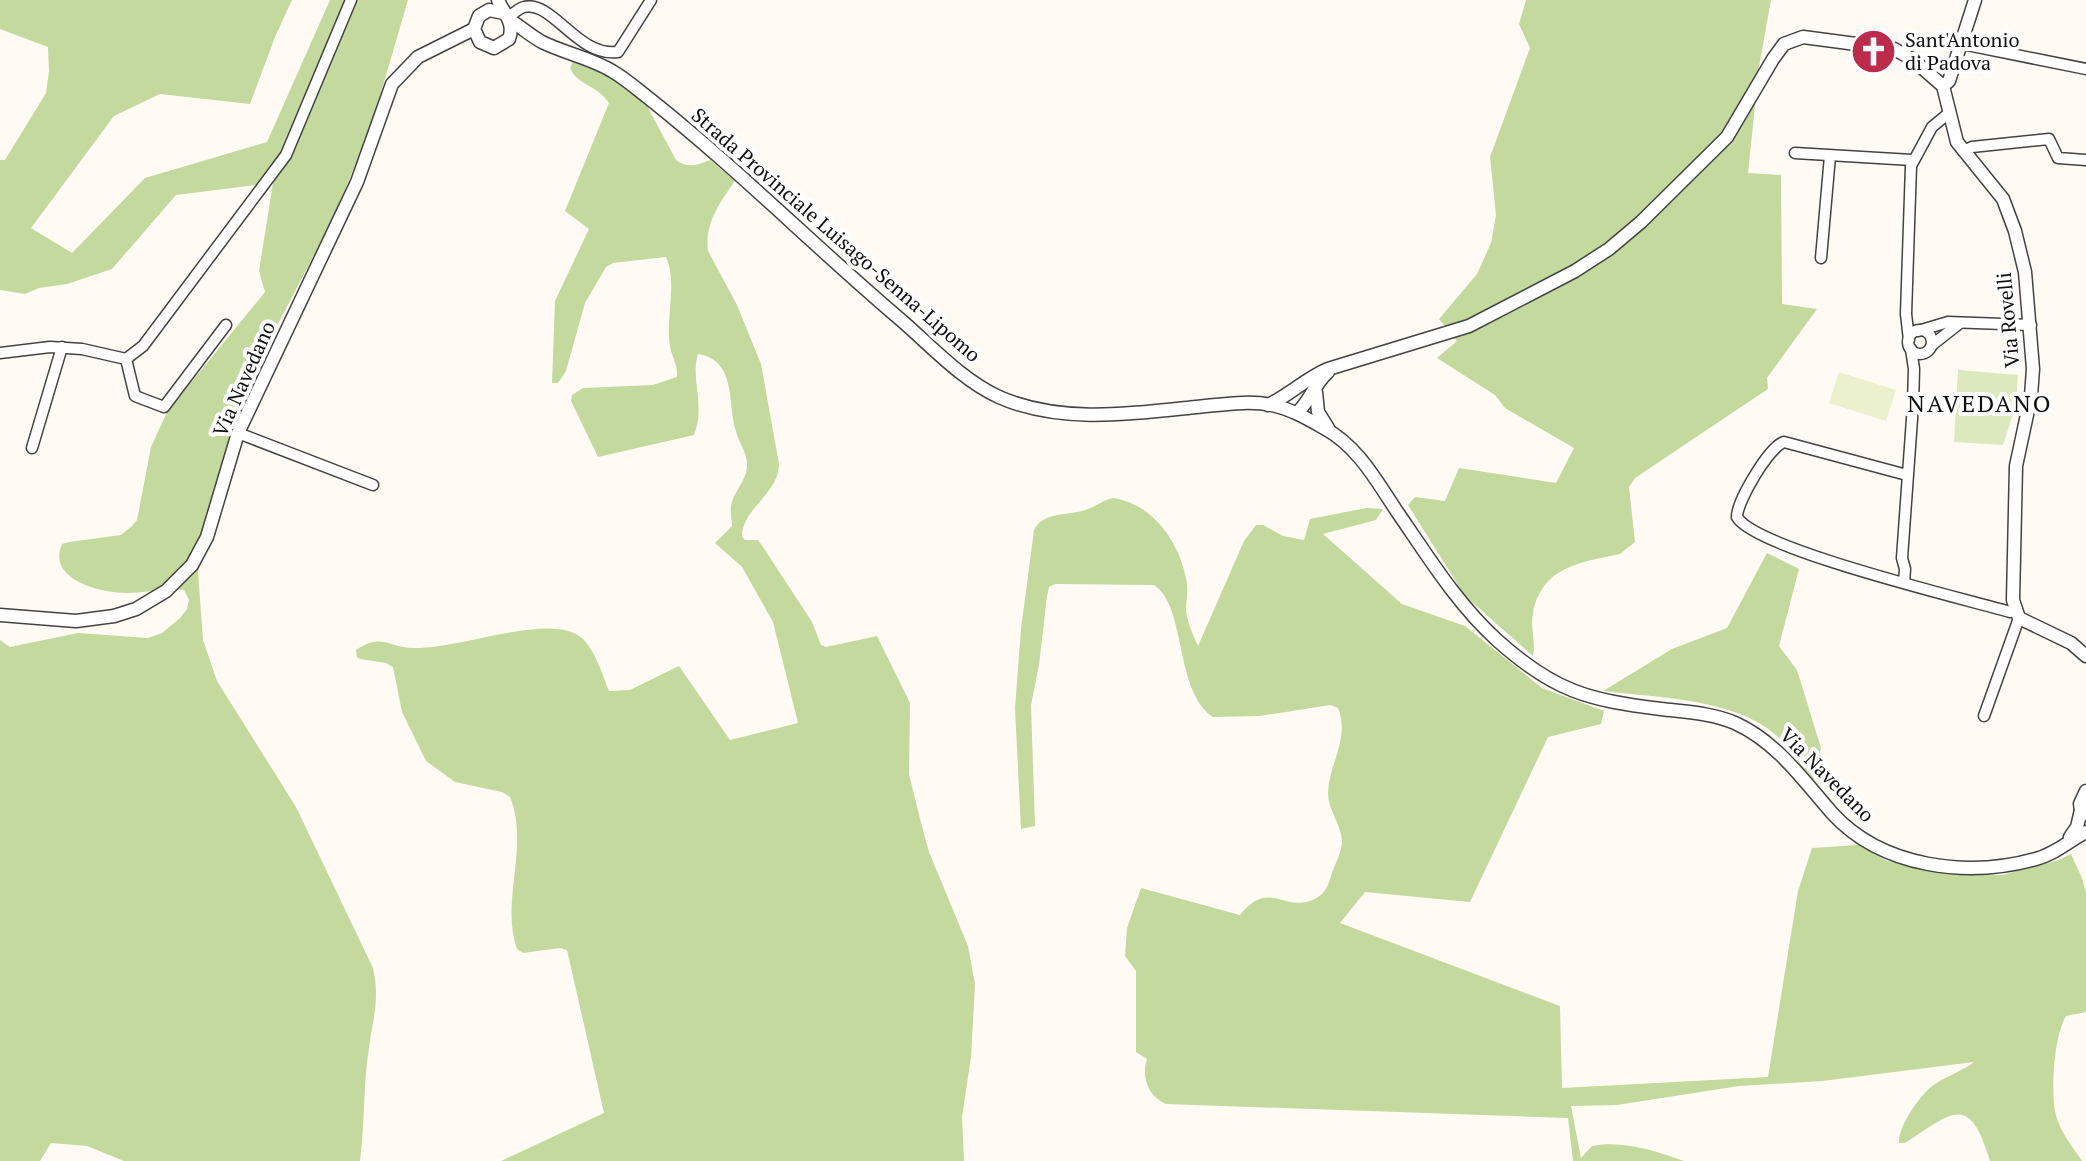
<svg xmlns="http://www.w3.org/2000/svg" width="2086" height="1161" font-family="'PT Serif',serif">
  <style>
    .green { fill: #dce9bd }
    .forest { fill: #c3d99d }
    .pitch { fill: #ebf0cf }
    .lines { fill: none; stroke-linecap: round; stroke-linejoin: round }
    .minor-casing { stroke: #434343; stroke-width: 13 }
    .tertiary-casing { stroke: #434343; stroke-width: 15 }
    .minor { stroke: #fff; stroke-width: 10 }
    .tertiary { stroke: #fff; stroke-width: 12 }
    .labels { text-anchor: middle; stroke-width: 8; stroke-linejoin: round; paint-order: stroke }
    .poi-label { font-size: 20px; fill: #101010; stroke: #fff; text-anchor: start }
    .street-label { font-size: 20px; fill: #101010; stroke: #fff }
    .quarter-label { font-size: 24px; letter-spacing: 2px; fill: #101010; stroke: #fff }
  </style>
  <rect width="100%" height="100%" fill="#fffbf4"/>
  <polygon class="green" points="1958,370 2018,375 2016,405 2003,445 1954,442"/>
  <g class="forest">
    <path d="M0 0H292L275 37 250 104 160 94 114 116 31 228 72 253 145 178 267 142 330 0H408L372 123 351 175 330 225 251 375 223 492 198 572 203 640 217 681 296 807 373 968C380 999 373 1018 369 1048 363 1085 365 1124 360 1161H124L87 1146 51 1143 40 1161H0V640L10 647 78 633 148 638 162 633 180 618 187 609 189 600 184 590C165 588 146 593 126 593 101 593 46 580 62 544L69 542 121 535 132 526 137 520 151 447 167 412 265 292 259 271 273 183 176 195 112 269 67 284 39 288 25 294 0 290V160H5L46 93 49 71 48 47 0 29Z"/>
    <path d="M1526 0H1771L1759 67 1748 173 1781 175 1782 304 1817 309 1767 378 1768 389 1635 478 1629 487 1635 542 1620 554C1582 562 1542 566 1533 613 1530 627 1536 641 1533 656L1465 596 1408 505 1415 497 1445 501 1459 468 1556 483 1574 448 1505 408 1495 395 1437 358 1457 341 1439 319 1477 274 1491 243 1496 215 1490 157 1530 48 1519 24Z"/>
    <path d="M578 50 645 102 676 160C688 169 697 165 710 160L735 181C720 202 704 225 708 251L737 305 761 364 779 464C779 494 741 509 742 537L745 540H758L763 547 812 622 821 645 826 647 877 636 910 703 909 774 920 819 929 852 968 946 975 984 971 1057 962 1117 964 1161H501L604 1113 567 950 560 948 523 953 517 949C500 901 530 846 510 797L502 792 455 782 426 761 402 712 393 667 386 663 360 659 357 657 356 650C382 632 389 648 414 648 457 649 539 617 574 633 593 641 602 674 609 691L630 690 679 666 730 740 798 723 773 622 742 567 715 543 732 526C732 520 730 513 731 507 732 493 746 482 747 467 748 453 739 444 736 431 727 403 737 360 698 354 690 380 706 404 694 435L598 457 571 401 572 395 583 388 653 385 677 377C678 365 672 358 670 346 665 317 678 285 666 257L613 263 606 267 585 303 566 371 558 383H552L555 301 589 229 565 211 609 103C597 85 577 85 570 68Z"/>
    <path d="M1113 498C1154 504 1181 544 1187 584 1188 593 1186 601 1186 610 1187 623 1193 634 1198 646L1244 541 1256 525H1263L1283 536 1304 540 1310 519 1366 508 1383 509 1376 520 1323 534 1402 604 1465 626 1542 688 1604 711 1601 724 1548 737 1470 902 1365 892 1340 923 1560 1006 1562 1088 1768 1077 1798 891 1812 848 1858 845 1885 860 1922 870 2002 875 2056 861 2071 854 2082 878 2086 893V1012L2066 1016C2054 1037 2051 1087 2055 1111 2058 1129 2072 1146 2082 1161H1990C1969 1091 1952 1113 1905 1143H1899C1898 1126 1921 1093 1935 1084 1947 1076 1964 1070 1974 1062L1822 1081 1739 1086 1617 1105 1571 1106 1581 1158 1592 1146C1622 1140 1656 1151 1684 1161H1573L1568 1118 1166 1104C1148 1096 1141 1077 1147 1059L1136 1052V971L1125 956 1127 928 1141 888 1240 915C1271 876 1286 917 1318 897 1326 892 1328 885 1331 876 1334 865 1342 853 1342 841 1341 824 1328 810 1328 793 1329 763 1350 739 1338 708L1330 705 1260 716 1213 717C1174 691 1187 607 1154 585L1055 584 1049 587 1047 596 1039 665 1031 705 1035 826 1021 829 1015 708 1021 629 1034 530C1043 511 1071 516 1088 509 1097 506 1103 500 1113 498Z"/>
    <path d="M1767 553 1799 569 1779 646 1797 670 1821 748 1813 784C1804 771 1795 756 1785 744 1746 698 1658 698 1603 691L1672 649 1727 628Z"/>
  </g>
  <polygon class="pitch" points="1839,372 1896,390 1886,421 1829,403"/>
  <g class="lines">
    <defs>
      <g id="minor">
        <path d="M508 17C513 14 519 8 524 7 553 0 577 57 618 52L651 0"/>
        <polyline points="1962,44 2086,69"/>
        <polyline points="1963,151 1972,147 2049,139 2058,158 2086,160"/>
        <polyline points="1795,153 1912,160"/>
        <polyline points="1821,258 1830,156"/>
        <circle cx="1920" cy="342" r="12"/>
        <polyline points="1918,331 1948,322 2031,325"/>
        <polyline points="1909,340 1906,314 1911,166 1932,127 1949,113"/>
        <polyline points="1932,345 1960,323"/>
        <polyline points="0,353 50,347 82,349 126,359 135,396 164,407 226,325"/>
        <polyline points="126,359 143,346 286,155 351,0"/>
        <polyline points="238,433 373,485"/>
        <polyline points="32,448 62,347"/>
        <path d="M1907 475 1784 442C1769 447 1737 501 1737 517 1755 549 1965 599 2010 612L2015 610"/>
        <polyline points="1904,582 1905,569 1902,558 1913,405 1914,369 1911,349"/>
        <polyline points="1984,716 2019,618"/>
      </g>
      <g id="tertiary">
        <path d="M498 0C504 14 515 23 509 39L494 48 480 42 474 29 479 16 489 10 504 13"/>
        <path d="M510 20C521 27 531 36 542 42 564 53 591 58 612 71 626 79 638 90 651 100 738 169 816 248 901 320 931 346 962 380 999 397 1060 424 1131 414 1196 407 1221 405 1247 400 1272 405 1291 409 1308 419 1324 428 1359 447 1377 482 1398 513 1429 558 1458 605 1498 641 1554 691 1587 700 1661 709 1686 712 1712 713 1735 723 1777 742 1803 780 1832 813 1882 868 1968 878 2036 859 2055 854 2069 841 2086 832"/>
        <polyline points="1943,86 1949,81 1975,0"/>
        <polyline points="1316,392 1318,412 1328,428"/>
        <path d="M1268 405C1290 395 1306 378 1328 369L1469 326 1575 271 1609 249 1641 222 1727 137 1773 59 1784 44 1803 37 1894 49 1912 59 1943 86 1957 142 2003 199 2015 231 2025 272 2033 369 2031 396 2016 466 2013 600 2019 618 2071 643 2086 656"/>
        <path d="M1297 413C1310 401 1315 383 1328 372"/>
        <polyline points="0,615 76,621 114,616 136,609 166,591 192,565 207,537 238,433 357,182 392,84 418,57 474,29"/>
        <polyline points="2082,815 2080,804 2086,791"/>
        <polyline points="2070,837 2077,827 2081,810"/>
      </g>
    </defs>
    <use href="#minor" class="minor-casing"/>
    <use href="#tertiary" class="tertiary-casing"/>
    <use href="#minor" class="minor"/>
    <use href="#tertiary" class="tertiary"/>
  </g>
  <defs>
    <symbol id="church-disc" viewBox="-11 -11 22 22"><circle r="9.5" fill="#bd2b4c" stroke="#fff"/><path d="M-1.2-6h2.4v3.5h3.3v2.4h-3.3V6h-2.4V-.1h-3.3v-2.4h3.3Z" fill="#fff"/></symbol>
  </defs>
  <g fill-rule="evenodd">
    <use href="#church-disc" x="1848" y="26" width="51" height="51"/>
  </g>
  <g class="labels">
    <g class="poi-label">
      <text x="1905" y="47">Sant'Antonio<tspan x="1905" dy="23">di Padova</tspan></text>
    </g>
    <g class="street-label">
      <text transform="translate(836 235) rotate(41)" y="7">Strada Provinciale Luisago-Senna-Lipomo</text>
      <text transform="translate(2008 320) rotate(-95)" y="7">Via Rovelli</text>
      <text transform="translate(244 379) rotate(-66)" y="7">Via Navedano</text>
      <text transform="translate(1827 775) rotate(45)" y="7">Via Navedano</text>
    </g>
    <g class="quarter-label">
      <text x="1980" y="412">NAVEDANO</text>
    </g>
  </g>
</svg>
